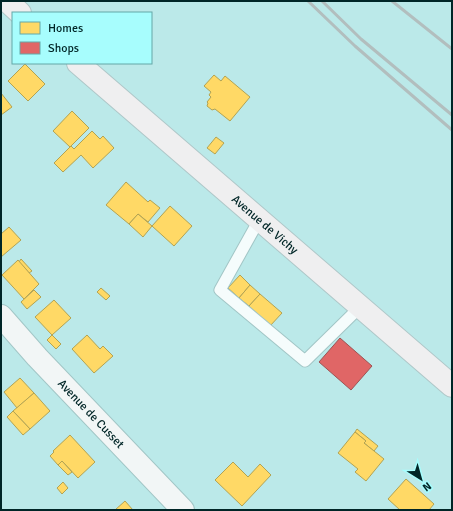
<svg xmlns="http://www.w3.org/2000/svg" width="453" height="511" font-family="Signika,sans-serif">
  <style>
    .homes { fill: #ffd966; stroke: #b2a353 }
    .shops { fill: #e06666; stroke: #9d5353 }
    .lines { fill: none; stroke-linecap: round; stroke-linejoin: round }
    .lane-casing { stroke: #a2c6c6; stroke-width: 13 }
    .secondary-casing { stroke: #a2c6c6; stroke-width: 24 }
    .primary-casing { stroke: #afc7c8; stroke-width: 24 }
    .lane { stroke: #f5fcfc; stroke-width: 11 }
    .secondary { stroke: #f2f6f6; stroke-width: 22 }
    .primary { stroke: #efeff0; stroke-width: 22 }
    .rail { stroke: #b2bebe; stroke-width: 3 }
    .labels { text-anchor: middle; stroke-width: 4; stroke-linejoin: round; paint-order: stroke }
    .street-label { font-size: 12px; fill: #002627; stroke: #a7fdfd }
  </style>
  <rect width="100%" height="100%" fill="#bbe9e9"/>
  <g class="homes">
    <polygon points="25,64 45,84 28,101 8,81"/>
    <polygon points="214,75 221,81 225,76 250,97 230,121 215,109 212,110 207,106 208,103 207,102 211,97 209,95 211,92 204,86"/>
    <polygon points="1,93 12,107 1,115"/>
    <polygon points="72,111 89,128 70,147 53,131"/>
    <polygon points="92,131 100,139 103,136 114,148 93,168 81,155 63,172 54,163 71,146 74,149"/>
    <polygon points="216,137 224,143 215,154 207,148"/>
    <polygon points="126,182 148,202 150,200 160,208 148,222 138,214 129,224 106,205"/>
    <polygon points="170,206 192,226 174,246 152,226"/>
    <polygon points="138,214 152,226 143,237 129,224"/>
    <polygon points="9,227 21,240 1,257 1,234"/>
    <polygon points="21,259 32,271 29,273 19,262"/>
    <polygon points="18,260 39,284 24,299 2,275"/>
    <polygon points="240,275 250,285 239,298 228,288"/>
    <polygon points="250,285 260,294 249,306 239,298"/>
    <polygon points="101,288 110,296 106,300 97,292"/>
    <polygon points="34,290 41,297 27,309 21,302"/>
    <polygon points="260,294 282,313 270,326 249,306"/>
    <polygon points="54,300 71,318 52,335 35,317"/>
    <polygon points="52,335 61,344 56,349 47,340"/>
    <polygon points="87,335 100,349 103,346 113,356 94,373 72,349"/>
    <polygon points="20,378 34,393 17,408 4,392"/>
    <polygon points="34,393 50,411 30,429 13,411"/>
    <polygon points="13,411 30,429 23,435 7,417"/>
    <polygon points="357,429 378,446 374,451 364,443 366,441 355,432"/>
    <polygon points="355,432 366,441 364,443 384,459 366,481 355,472 358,469 338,453"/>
    <polygon points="70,435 95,462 78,478 62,461 58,465 50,456 54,452 53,451"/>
    <polygon points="62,461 72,472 68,475 58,465"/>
    <polygon points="233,462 248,477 260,464 271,475 242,506 215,480"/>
    <polygon points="406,479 434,504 429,510 400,510 388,499"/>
    <polygon points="63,482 68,488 62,494 57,488"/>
    <polygon points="125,501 133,510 115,510"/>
  </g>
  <polygon class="shops" points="340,338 372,366 351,390 319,362"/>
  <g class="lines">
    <defs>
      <polyline id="lane" points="259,220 220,290 305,361 360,307"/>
      <g id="secondary">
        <path id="s1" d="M1 316 37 357 183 510"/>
      </g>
      <g id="primary">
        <polyline points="7,1 20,13"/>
        <path id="s2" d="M78 63 452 386"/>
      </g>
    </defs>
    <use href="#lane" class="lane-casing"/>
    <use href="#secondary" class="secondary-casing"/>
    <use href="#primary" class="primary-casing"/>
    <use href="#lane" class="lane"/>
    <use href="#secondary" class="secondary"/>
    <use href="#primary" class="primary"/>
    <g class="rail">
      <polyline points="308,1 355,46 452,130"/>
      <polyline points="322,1 361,39 452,115"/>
      <polyline points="392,1 452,49"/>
    </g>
  </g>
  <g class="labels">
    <g class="street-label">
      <text dy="4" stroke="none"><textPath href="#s2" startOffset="247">Avenue de Vichy</textPath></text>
      <text dy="4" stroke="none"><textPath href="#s1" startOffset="133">Avenue de Cusset</textPath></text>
    </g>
  </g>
  <rect width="453" height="511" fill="none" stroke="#002627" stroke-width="4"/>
  <rect x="12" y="12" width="140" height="52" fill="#a7fdfd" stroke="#64a7a7"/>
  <rect x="20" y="22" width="20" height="12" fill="#ffd966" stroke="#64a7a7"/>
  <text x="48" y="32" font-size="12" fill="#002627">Homes</text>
  <rect x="20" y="42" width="20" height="12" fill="#e06666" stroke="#64a7a7"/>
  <text x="48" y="52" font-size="12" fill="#002627">Shops</text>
  <g transform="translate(421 479) rotate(143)" stroke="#a7fdfd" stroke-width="3" paint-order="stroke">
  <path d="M0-3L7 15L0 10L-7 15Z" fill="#002627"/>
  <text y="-6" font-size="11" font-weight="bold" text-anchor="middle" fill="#002627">N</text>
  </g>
</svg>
